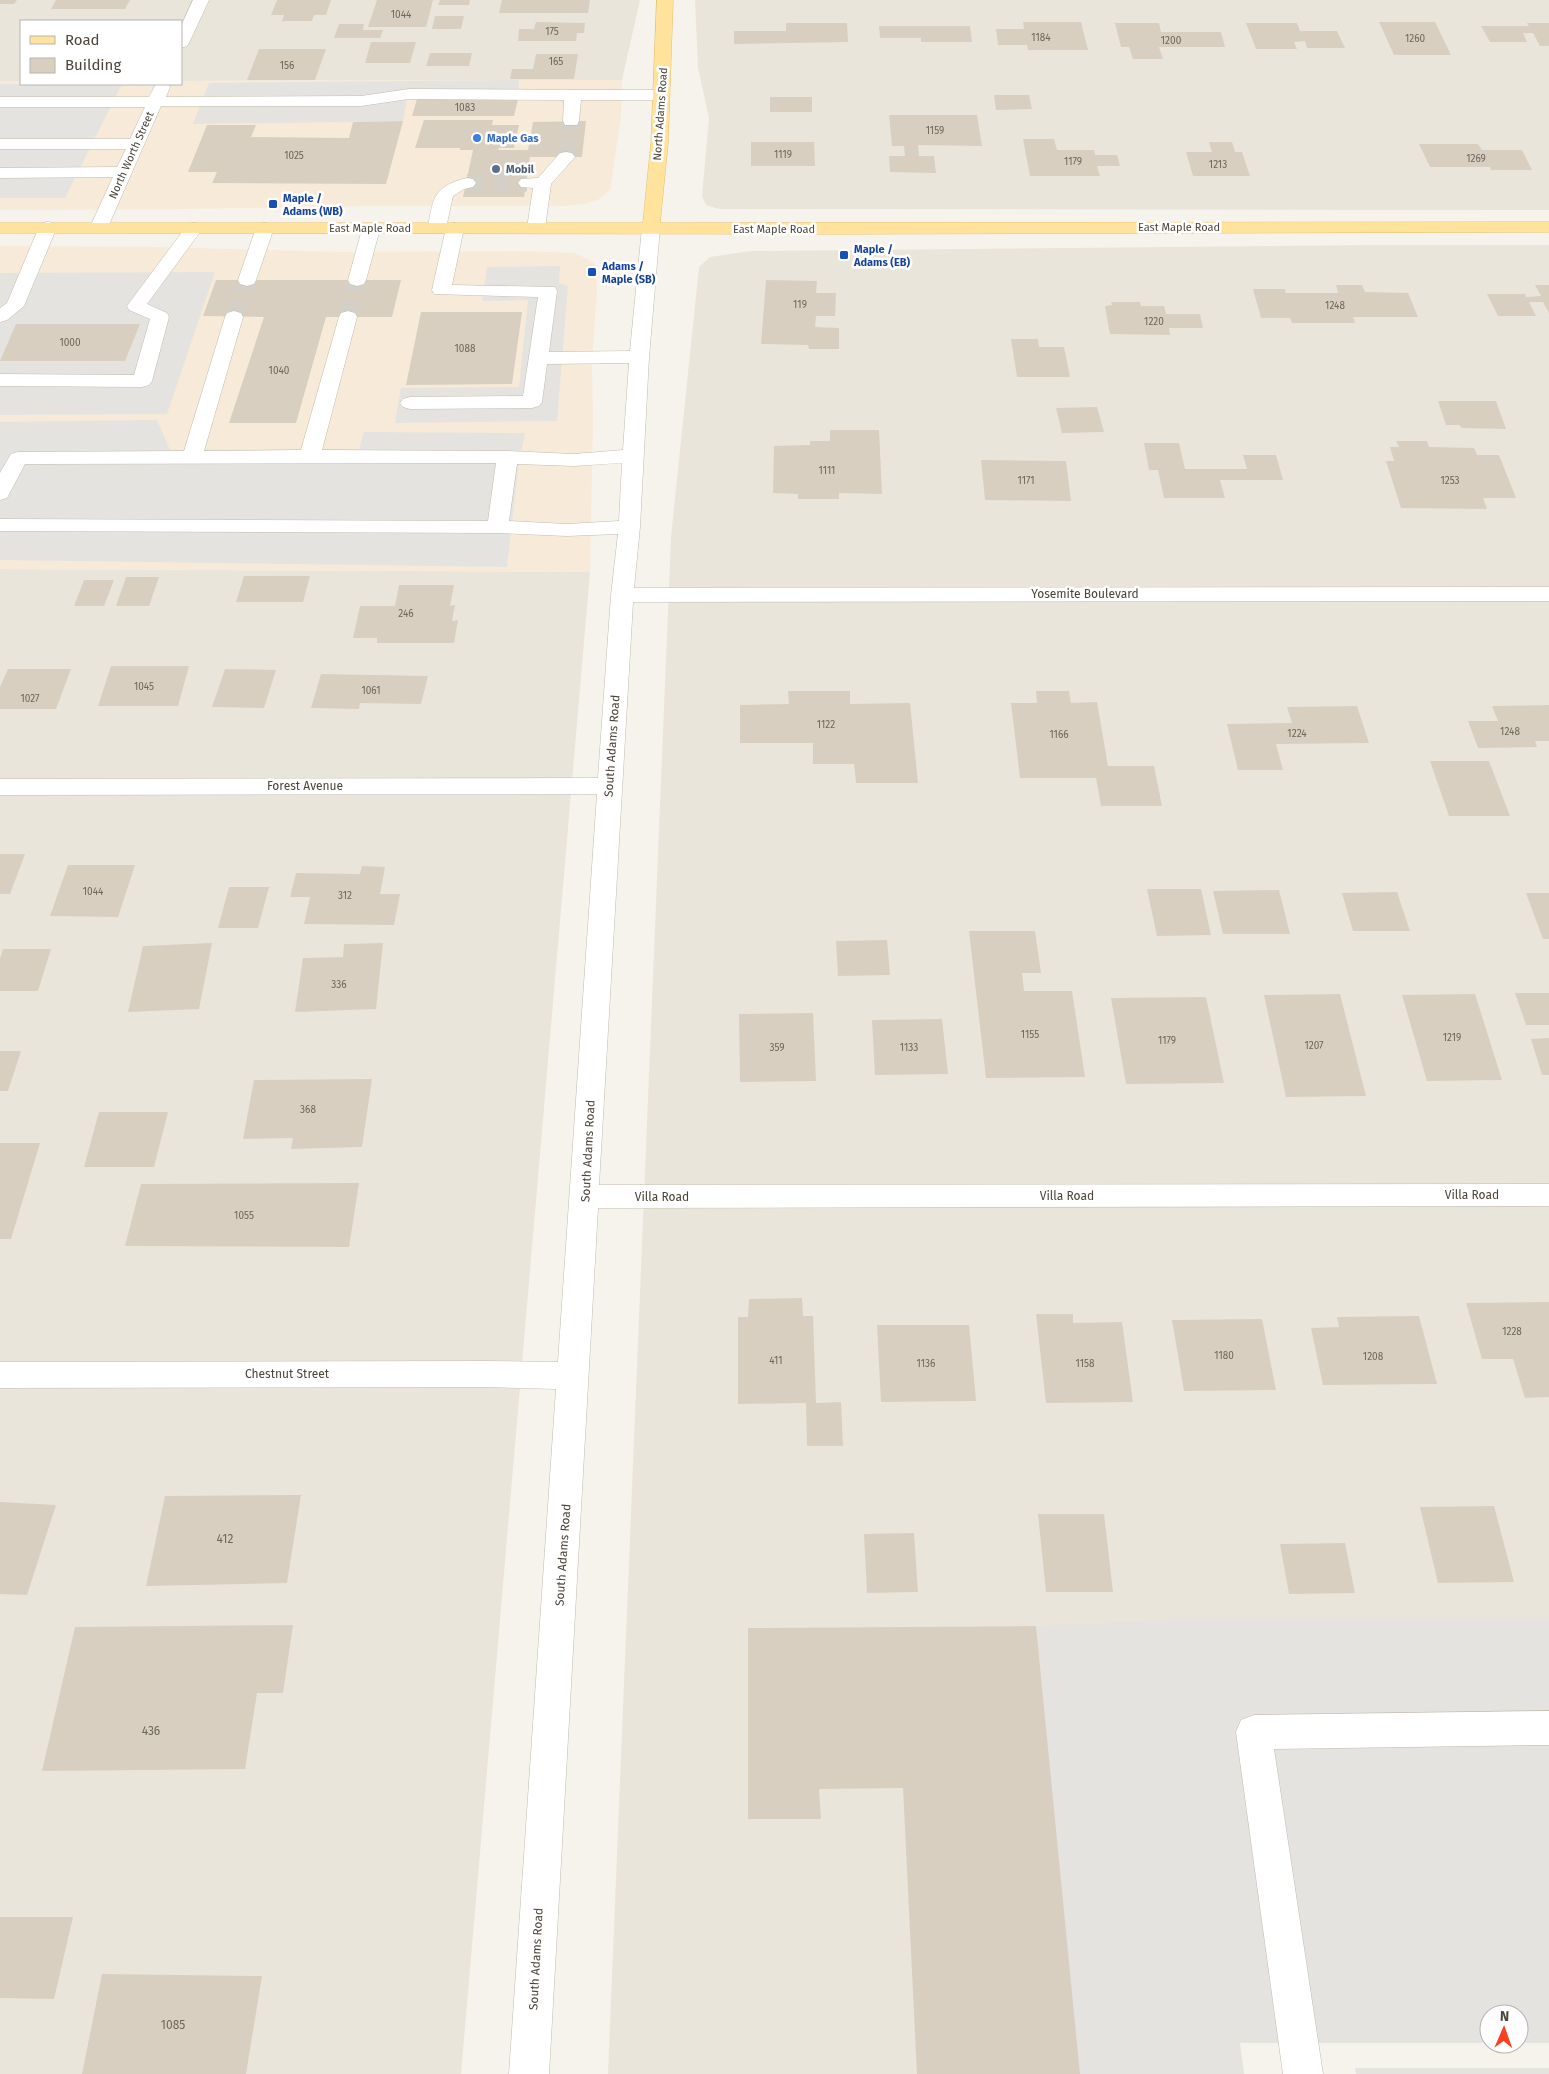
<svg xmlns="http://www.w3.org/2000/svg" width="1549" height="2074" font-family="'Fira Sans',sans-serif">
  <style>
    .residential { fill: #eae5da }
    .commercial { fill: #f7ead8 }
    .parking { fill: #e5e3e0 }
    .building { fill: #d8cfc1 }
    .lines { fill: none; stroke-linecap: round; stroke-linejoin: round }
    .minor-tunnel { stroke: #d4d0c8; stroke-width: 17; stroke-dasharray: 17 9; stroke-linecap: butt }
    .minor-casing { stroke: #c2bbae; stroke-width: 1 }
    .major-casing { stroke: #e6c16a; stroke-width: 1 }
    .minor { fill: #fff; fill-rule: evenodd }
    .major { fill: #ffe39c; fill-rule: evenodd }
    .shop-dot { fill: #3f7fe0; stroke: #fff; stroke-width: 2 }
    .service-dot { fill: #5c6f8a; stroke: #fff; stroke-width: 2 }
    .transit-dot { fill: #1a4fb4; stroke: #fff; stroke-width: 2 }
    .labels { text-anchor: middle; stroke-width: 5; stroke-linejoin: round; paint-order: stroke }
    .number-label { font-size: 10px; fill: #6e675b }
    .far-street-label { font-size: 11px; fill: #4b4439; stroke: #fff }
    .far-shop-label { font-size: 11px; font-weight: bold; fill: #366cbe; stroke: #fff; text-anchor: start }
    .far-service-label { font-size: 11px; font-weight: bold; fill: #4e5e75; stroke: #fff; text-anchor: start }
    .far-transit-label { font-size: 11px; font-weight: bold; fill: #164399; stroke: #fff; text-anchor: start }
    .street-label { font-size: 12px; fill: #4b4439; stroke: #fff }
    .near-number-label { font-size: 12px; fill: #6e675b }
  </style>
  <rect width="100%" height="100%" fill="#f6f3ec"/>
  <g class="residential">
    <polygon points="0,0 640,0 622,80 181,81 181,21 21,21 21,81 0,81"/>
    <polygon points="695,0 1549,0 1549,210 719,209 706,205 702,196 709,118 698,68"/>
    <polygon points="1368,245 1549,245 1549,1619 1174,1621 1244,2074 608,2074 671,537 699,267 710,257 750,251"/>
    <polygon points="0,569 590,572 461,2074 0,2074"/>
  </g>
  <g class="commercial">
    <polygon points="622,80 621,117 610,190 598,200 584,204 562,206 363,206 182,209 0,210 0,81 21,81 21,84 181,84 181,81"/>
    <polygon points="0,246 156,247 341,252 518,251 575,253 595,263 597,288 592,363 593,423 590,572 0,569"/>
  </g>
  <g class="parking">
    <polygon points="519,80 518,99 407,99 403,121 193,124 209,83"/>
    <polygon points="0,84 122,84 65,198 0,198"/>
    <polygon points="560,266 559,283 568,286 557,421 395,423 401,388 519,387 528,300 482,301 487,267"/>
    <polygon points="215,272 167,414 0,415 0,273"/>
    <polygon points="157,420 170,450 359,449 364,432 525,433 518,470 507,567 0,560 0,422"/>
    <polygon points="1549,1619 1549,2043 1519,2043 1519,2014 1489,2014 1489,2043 1240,2043 1244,2074 1080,2074 1036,1626 1173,1620"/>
    <polygon points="1355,2068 1549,2068 1549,2074 1356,2074"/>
  </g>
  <g class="building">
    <polygon points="0,0 17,0 14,4 0,4"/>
    <polygon points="56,0 130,0 125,9 51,9"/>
    <polygon points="277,0 331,0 326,15 314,15 312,21 282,21 284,15 271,15"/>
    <polygon points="377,0 433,0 426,27 368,27"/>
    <polygon points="440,0 470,0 469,5 438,5"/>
    <polygon points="502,0 590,0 588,13 499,13"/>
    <polygon points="435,16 464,16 461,29 432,29"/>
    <polygon points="536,22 585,23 584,33 577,33 576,41 518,41 519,29 534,29"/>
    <polygon points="1023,22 1081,22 1088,50 1028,50 1027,45 998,45 996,29 1024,29"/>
    <polygon points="1379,22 1435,22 1451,55 1394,55"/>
    <polygon points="786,23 847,23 848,42 734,44 734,31 786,31"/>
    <polygon points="1115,23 1159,23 1161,32 1221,32 1225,47 1159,47 1163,59 1133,59 1129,47 1121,47"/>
    <polygon points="1246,23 1297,23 1300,31 1337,31 1345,48 1307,48 1305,41 1294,42 1297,49 1256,49"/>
    <polygon points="1527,23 1549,23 1549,46 1540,46 1533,33 1523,33 1527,42 1490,42 1481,26 1529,26"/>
    <polygon points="339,24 364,24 363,30 383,30 380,38 334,38"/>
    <polygon points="879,26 970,26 972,42 921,42 921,38 880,38"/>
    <polygon points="371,42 416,42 410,63 365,63"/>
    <polygon points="259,49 326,49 315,80 247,80"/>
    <polygon points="430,53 472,53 469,66 426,66"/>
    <polygon points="536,54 578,54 574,79 510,79 512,69 533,69"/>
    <polygon points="994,95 1029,95 1032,109 996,110"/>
    <rect x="770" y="97" width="42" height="15"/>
    <polygon points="417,99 518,99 514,116 412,116"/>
    <polygon points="889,115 977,115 982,146 918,145 919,156 934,156 936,173 890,172 889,156 905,156 904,146 892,146"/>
    <polygon points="424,120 493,120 492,125 519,125 514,148 499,148 498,150 528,150 533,122 586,121 582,157 530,157 524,197 463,197 473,150 460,150 460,148 415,148"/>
    <polygon points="403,121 386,184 212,183 217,172 188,172 207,125 256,125 251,137 349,138 353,122"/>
    <polygon points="1023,139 1054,139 1057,150 1094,150 1095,155 1117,155 1120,166 1097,166 1100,176 1030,176"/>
    <polygon points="751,142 814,142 815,166 751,166"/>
    <polygon points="1209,142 1232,142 1235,152 1242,152 1250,176 1193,176 1186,152 1212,152"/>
    <polygon points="1419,144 1478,144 1482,150 1522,150 1532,170 1491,170 1490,167 1430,167"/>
    <polygon points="216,280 401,280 392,317 326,317 296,423 229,423 264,317 203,316"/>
    <polygon points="766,280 817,281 816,293 836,293 835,316 816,316 815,327 839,328 839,349 809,349 808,345 761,344"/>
    <polygon points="1336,285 1362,285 1365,292 1408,293 1418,317 1353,317 1355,323 1292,323 1290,318 1261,318 1253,289 1285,289 1286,293 1338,293"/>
    <polygon points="1535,285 1549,285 1549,313 1543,302 1529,302 1536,316 1498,316 1487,294 1525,294 1526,297 1541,296"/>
    <polygon points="1111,302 1140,302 1141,306 1164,306 1166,314 1200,314 1203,328 1169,328 1170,335 1110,334 1105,306 1112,305"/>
    <polygon points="421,312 522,312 512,384 406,385"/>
    <polygon points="16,324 140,324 125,361 0,361"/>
    <polygon points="1011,339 1038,339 1039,347 1064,347 1070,377 1017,377"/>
    <polygon points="1438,401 1496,401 1506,429 1461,428 1460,425 1446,425"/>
    <polygon points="1097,407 1104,432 1062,433 1056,408"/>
    <polygon points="830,430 879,430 882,494 839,493 839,499 798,499 798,494 773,493 774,446 810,445 810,441 830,441"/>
    <polygon points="1396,441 1427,441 1429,447 1474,448 1477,455 1499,455 1516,498 1483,498 1487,509 1401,508 1386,461 1394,461 1390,447 1399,447"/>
    <polygon points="1144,443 1179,443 1185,469 1247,469 1243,455 1276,455 1283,480 1220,480 1225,498 1164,498 1158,470 1149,470"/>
    <polygon points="981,460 1066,461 1071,501 985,500"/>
    <polygon points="244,576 310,576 303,602 236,602"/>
    <polygon points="126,577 159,577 149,606 116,606"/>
    <polygon points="84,580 114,580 104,606 74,606"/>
    <polygon points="399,585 454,585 450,606 455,605 452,621 458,620 454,643 377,643 377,638 353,638 360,606 395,606"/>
    <polygon points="111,666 189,666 178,706 98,706"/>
    <polygon points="8,669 71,669 56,709 0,709 0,687"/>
    <polygon points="225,669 276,670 264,708 212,707"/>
    <polygon points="321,674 428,676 421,704 360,703 359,709 311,708"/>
    <polygon points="788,691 850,691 850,704 910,703 918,783 856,783 854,764 813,764 813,743 740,743 740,705 789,704"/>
    <polygon points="1036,691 1069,691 1071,703 1097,702 1108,766 1154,766 1162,806 1101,806 1096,778 1020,778 1011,703 1037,703"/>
    <polygon points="1549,705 1549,741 1535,741 1537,747 1478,748 1468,721 1498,721 1492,706"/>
    <polygon points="1357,706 1369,743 1276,744 1283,770 1238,770 1227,724 1292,723 1287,707"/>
    <polygon points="1430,761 1489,761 1510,816 1449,816"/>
    <polygon points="0,854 25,854 10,894 0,894"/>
    <polygon points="68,865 135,865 118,917 50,916"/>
    <polygon points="362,866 385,867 380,894 400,894 394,925 304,924 310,897 290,897 296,873 360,874"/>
    <polygon points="229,887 269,887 258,928 218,928"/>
    <polygon points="1147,889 1201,889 1211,935 1157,936"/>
    <polygon points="1279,890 1290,934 1223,934 1213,891"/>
    <polygon points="1397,892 1410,931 1353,931 1342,893"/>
    <polygon points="1526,893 1549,893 1549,939 1543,939"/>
    <polygon points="969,931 1035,931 1041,973 1022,973 1024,991 1072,991 1085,1077 986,1078"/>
    <polygon points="887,940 890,975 838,976 836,941"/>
    <polygon points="212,943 199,1009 128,1012 143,946"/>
    <polygon points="383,943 376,1009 295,1012 303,958 343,957 344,944"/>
    <polygon points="3,949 51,949 38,991 0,991 0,959"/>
    <polygon points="1515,993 1549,993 1549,1025 1526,1025"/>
    <polygon points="1340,994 1366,1096 1286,1097 1264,995"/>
    <polygon points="1475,994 1502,1080 1427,1081 1402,995"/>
    <polygon points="1206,997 1224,1083 1126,1084 1111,998"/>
    <polygon points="813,1013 816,1081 740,1082 739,1014"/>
    <polygon points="942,1019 948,1074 875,1075 872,1020"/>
    <polygon points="1549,1038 1549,1075 1542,1075 1531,1039"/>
    <polygon points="0,1051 21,1051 8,1091 0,1091"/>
    <polygon points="372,1079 362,1147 291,1149 293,1138 243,1139 254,1080"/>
    <polygon points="99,1112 168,1112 154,1167 84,1167"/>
    <polygon points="0,1143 40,1143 11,1239 0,1239"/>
    <polygon points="359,1183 349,1247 125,1246 141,1184"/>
    <polygon points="802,1298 803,1316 813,1316 816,1403 841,1402 843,1446 807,1446 806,1403 738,1404 738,1317 748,1317 749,1299"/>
    <polygon points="1549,1302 1549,1397 1525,1398 1513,1359 1482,1359 1466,1303"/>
    <polygon points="1036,1314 1073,1314 1073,1323 1122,1322 1133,1402 1046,1403"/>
    <polygon points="1419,1316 1437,1384 1323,1385 1311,1328 1339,1327 1337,1317"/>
    <polygon points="1262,1319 1276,1390 1184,1391 1172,1320"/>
    <polygon points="877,1325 969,1325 976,1401 881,1402"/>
    <polygon points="301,1495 287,1583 146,1586 165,1496"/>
    <polygon points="0,1502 56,1505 27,1595 0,1594"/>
    <polygon points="1494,1506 1514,1582 1438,1583 1420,1507"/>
    <polygon points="1038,1514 1104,1514 1113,1592 1046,1592"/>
    <polygon points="914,1533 918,1592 867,1593 864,1534"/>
    <polygon points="1345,1543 1355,1593 1289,1594 1280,1544"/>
    <polygon points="293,1625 283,1693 257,1693 245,1769 42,1771 75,1627"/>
    <polygon points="1036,1626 1080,2074 917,2074 903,1788 819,1789 821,1819 748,1819 748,1628"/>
    <polygon points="0,1917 73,1917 54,1999 0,1998"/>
    <polygon points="102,1974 262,1976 246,2074 82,2074"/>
  </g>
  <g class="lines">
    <g class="minor-tunnel">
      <polyline points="566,157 571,121"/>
      <polyline points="467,183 527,183"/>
      <polyline points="234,317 247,280"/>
      <polyline points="348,317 357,280"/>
    </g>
    <defs>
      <g id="minor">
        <polygon points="193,0 209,0 189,43 187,46 181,48 181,26"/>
        <polygon points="156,84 168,84 170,87 166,97 361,96 409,89 661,90 667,92 669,95 667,98 661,100 581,100 579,121 577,125 565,125 563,121 564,100 409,99 361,106 161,106 108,227 105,231 99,232 93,231 90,227 113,177 0,178 0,168 117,167 126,149 0,149 0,139 130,139 145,107 0,107 0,97 149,97"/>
        <polygon points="566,152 572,153 575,157 551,184 545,228 542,232 536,233 530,232 527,228 533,188 521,187 518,183 521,179 538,178 560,153"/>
        <path d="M467 178 473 179 476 183 473 187 464 189 453 196 446 228 443 232 437 233 431 232 428 228C433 197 434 186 467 178Z"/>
        <polygon points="48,222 54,223 57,227 24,306 7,320 0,322 0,308 7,303 39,227 42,223"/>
        <polygon points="194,223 200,224 203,228 147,304 167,313 169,317 152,381 149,385 142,387 0,386 0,374 134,375 150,319 129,310 127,306 188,224"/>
        <polygon points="265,223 271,224 274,228 256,280 254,284 247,286 240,284 238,280 256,228 259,224"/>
        <path d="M455 223 461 224 464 228 452 285 555 287 557 291 549 352 630 351 642 228 645 224 651 223 657 224 660 228 649 357 640 527 634 588 1549 587V601L633 602 599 1185 1549 1184V1206L598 1208 549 2074H509L556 1389 484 1387 0 1388V1362L484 1361 558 1362 597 794 0 795V779L598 778 611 595 618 534 567 536 498 533 0 531V519L488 521 496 463 25 464 7 498 0 500V473L11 454 18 452 184 451 225 317 227 313 234 311 241 313 243 317 204 451 301 450 339 317 341 313 348 311 355 313 357 317 322 450 507 451 574 454 623 450 629 363 547 364 542 402 539 406 532 408 410 409 403 407 400 403 403 399 410 397 523 396 538 297 434 294 432 290 446 228 449 224ZM622 463 619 521 567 524 509 521 517 464 574 466Z"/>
        <polygon points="371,224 377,225 380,229 366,280 364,284 357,286 350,284 348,280 362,229 365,225"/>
        <polygon points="1549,1711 1549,1745 1274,1749 1323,2074 1283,2074 1236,1732 1241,1720 1254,1715"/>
      </g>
      <polygon id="major" points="657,0 673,0 668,143 660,223 1549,222 1549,232 841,234 0,233 0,223 643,223 651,143"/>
    </defs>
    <use href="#minor" class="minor-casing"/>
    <use href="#major" class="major-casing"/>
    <use href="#minor" class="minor"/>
    <use href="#major" class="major"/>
  </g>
  <circle class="shop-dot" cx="477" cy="138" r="5"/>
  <circle class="service-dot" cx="496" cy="169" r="5"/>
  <g class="transit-dot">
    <rect x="268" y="199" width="10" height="10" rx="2.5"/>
    <rect x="839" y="250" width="10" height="10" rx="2.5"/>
    <rect x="587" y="267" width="10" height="10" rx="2.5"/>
  </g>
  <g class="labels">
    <g class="number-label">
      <text x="401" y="18">1044</text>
      <text x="552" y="35">175</text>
      <text x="1041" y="41">1184</text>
      <text x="1415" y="42">1260</text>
      <text x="1171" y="44">1200</text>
      <text x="556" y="65">165</text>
      <text x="287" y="69">156</text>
      <text x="465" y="111">1083</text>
      <text x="935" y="134">1159</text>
      <text x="783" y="158">1119</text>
      <text x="294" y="159">1025</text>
      <text x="1476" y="162">1269</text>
      <text x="1073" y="165">1179</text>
      <text x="1218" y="168">1213</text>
      <text x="800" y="308">119</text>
      <text x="1335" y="309">1248</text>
      <text x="1154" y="325">1220</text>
      <text x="70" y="346">1000</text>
      <text x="465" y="352">1088</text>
      <text x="279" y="374">1040</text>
      <text x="827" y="474">1111</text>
      <text x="1026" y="484">1171</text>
      <text x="1450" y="484">1253</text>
      <text x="406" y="617">246</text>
      <text x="144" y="690">1045</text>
      <text x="371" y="694">1061</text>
      <text x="30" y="702">1027</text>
      <text x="826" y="728">1122</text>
      <text x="1510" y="735">1248</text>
      <text x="1297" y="737">1224</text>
      <text x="1059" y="738">1166</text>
      <text x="93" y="895">1044</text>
      <text x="345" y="899">312</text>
      <text x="339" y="988">336</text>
      <text x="1030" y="1038">1155</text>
      <text x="1452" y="1041">1219</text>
      <text x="1167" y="1044">1179</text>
      <text x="1314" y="1049">1207</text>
      <text x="777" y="1051">359</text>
      <text x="909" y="1051">1133</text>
      <text x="308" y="1113">368</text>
      <text x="244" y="1219">1055</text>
      <text x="1512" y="1335">1228</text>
      <text x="1224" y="1359">1180</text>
      <text x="1373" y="1360">1208</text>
      <text x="776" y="1364">411</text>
      <text x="926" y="1367">1136</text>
      <text x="1085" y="1367">1158</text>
    </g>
    <g class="far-street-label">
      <text transform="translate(660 114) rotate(-86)" y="4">North Adams Road</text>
      <text transform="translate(131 155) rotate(-66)" y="4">North Worth Street</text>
      <text x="1179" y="231">East Maple Road</text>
      <text x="370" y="232">East Maple Road</text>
      <text x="774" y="233">East Maple Road</text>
    </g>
    <g class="far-shop-label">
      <text x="487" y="142">Maple Gas</text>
    </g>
    <g class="far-service-label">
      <text x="506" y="173">Mobil</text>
    </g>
    <g class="far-transit-label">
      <text x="283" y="202">Maple /<tspan x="283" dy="13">Adams (WB)</tspan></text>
      <text x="854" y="253">Maple /<tspan x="854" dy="13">Adams (EB)</tspan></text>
      <text x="602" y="270">Adams /<tspan x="602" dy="13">Maple (SB)</tspan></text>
    </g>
    <g class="street-label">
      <text x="1085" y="598">Yosemite Boulevard</text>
      <text transform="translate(612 746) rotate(-86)" y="4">South Adams Road</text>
      <text x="305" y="790">Forest Avenue</text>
      <text transform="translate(588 1151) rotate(-87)" y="4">South Adams Road</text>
      <text x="1472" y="1199">Villa Road</text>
      <text x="1067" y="1200">Villa Road</text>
      <text x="662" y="1201">Villa Road</text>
      <text x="287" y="1378">Chestnut Street</text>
      <text transform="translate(563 1555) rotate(-86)" y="4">South Adams Road</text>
      <text transform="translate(536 1959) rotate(-87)" y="4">South Adams Road</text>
    </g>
    <g class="near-number-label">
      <text x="225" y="1543">412</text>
      <text x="151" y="1735">436</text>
      <text x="173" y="2029">1085</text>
    </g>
  </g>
  <rect x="20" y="20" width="162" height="65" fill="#ffffff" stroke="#b7b4b0"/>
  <rect x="30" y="36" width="25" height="8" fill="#ffe39c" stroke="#b7b4b0"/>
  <text x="65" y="45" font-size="15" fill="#4b4439">Road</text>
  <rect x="30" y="58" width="25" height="15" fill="#d8cfc1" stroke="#b7b4b0"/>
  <text x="65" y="70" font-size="15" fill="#4b4439">Building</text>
  <g transform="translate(1504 2029) rotate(2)"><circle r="24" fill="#ffffff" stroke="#b7b4b0"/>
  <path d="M0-4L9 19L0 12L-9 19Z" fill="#fc3f1d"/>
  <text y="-8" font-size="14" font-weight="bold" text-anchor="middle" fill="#4b4439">N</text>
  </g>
</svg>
